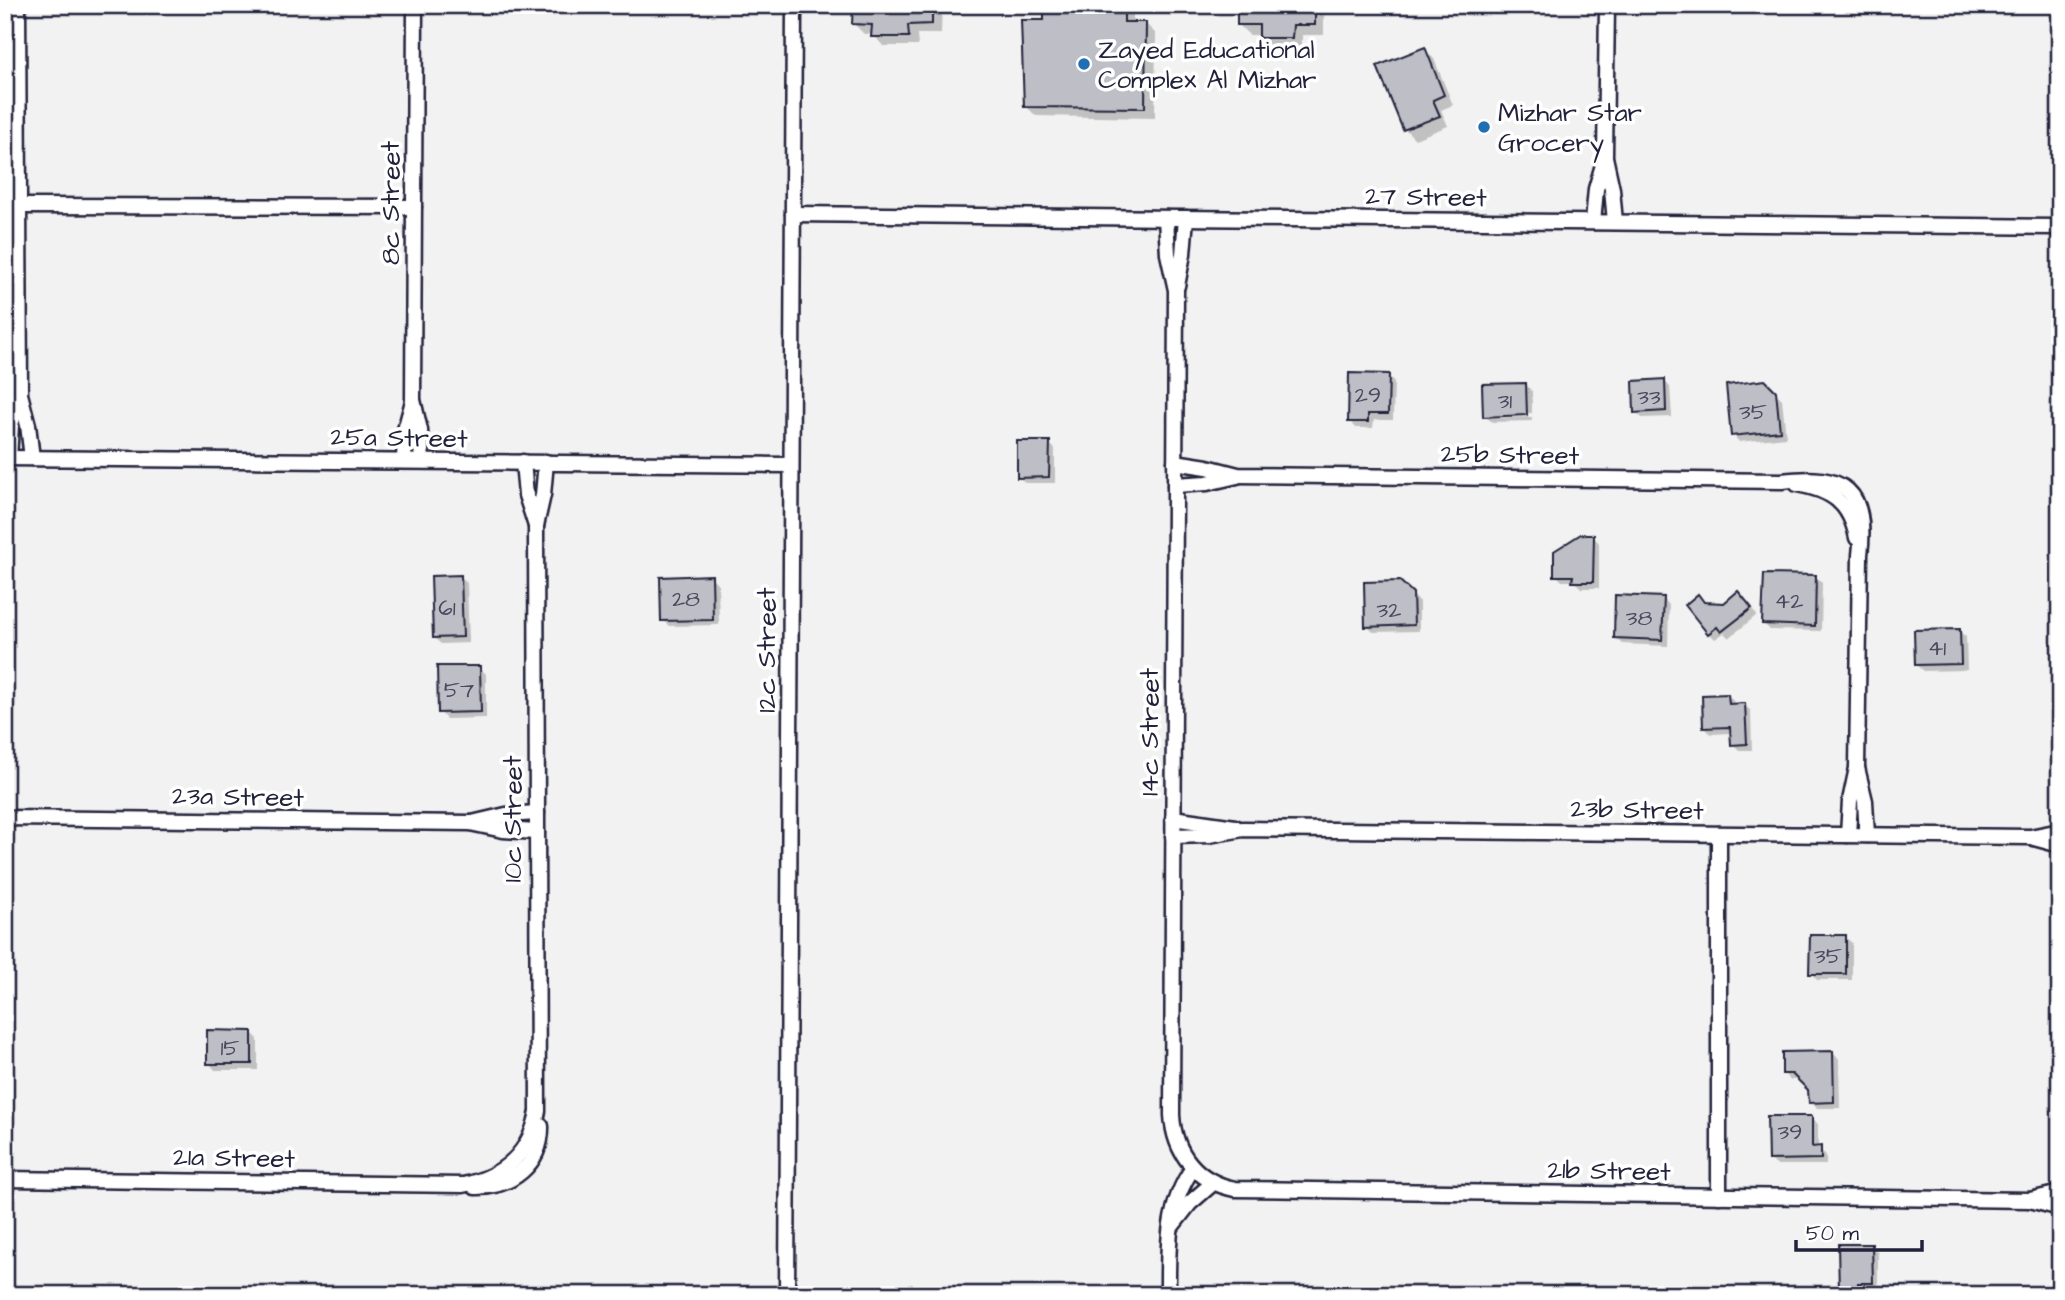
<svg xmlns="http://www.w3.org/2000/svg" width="2065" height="1300" font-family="'Architects Daughter',sans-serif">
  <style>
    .shadow { fill: #0003 }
    .building { fill: #bebec6; stroke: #22223b; stroke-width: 2 }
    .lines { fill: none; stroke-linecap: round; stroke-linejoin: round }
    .street-casing { stroke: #22223b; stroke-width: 19 }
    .street { stroke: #fff; stroke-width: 14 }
    .poi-dot { fill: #1f6fb2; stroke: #fff; stroke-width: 2.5 }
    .labels { text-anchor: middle; stroke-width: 7; stroke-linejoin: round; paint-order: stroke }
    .number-label { font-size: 23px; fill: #49495e }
    .poi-label { font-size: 26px; fill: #22223b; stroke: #fff; text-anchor: start }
    .street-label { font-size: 26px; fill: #22223b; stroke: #fff }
  </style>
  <rect width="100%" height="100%" fill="#f2f2f3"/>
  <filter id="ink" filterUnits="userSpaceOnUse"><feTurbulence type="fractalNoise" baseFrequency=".0143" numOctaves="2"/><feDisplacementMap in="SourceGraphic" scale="14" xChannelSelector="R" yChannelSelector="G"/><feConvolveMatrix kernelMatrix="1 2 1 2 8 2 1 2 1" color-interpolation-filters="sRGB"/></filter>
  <g filter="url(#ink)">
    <g class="shadow">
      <polygon points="854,5 942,5 941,34 917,34 918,46 883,46 873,34 864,34 854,24"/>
      <polygon points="1046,5 1133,5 1133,23 1146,24 1156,34 1155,118 1036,116 1026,106 1045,22"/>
      <polygon points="1239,5 1324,5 1324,35 1302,35 1302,47 1271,47 1261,35 1249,35 1239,25"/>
      <polygon points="1424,49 1434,59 1453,105 1441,110 1448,126 1415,139 1405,129"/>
      <polygon points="1388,376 1394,382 1393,420 1374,420 1373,428 1356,428 1350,421"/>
      <polygon points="1664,381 1670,387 1672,417 1642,418 1636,412"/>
      <polygon points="1764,382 1782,399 1786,437 1739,442 1733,435"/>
      <polygon points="1525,384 1532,391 1532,413 1489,415 1489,418 1532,417 1532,421 1492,422 1485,416"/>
      <polygon points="1049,443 1055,449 1055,483 1025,483 1019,477"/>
      <polygon points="1593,536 1599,543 1599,588 1581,588 1574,581 1562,581 1556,575"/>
      <polygon points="460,577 467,583 469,643 441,644 434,638"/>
      <polygon points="711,577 718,584 719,625 669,626 662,620"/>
      <polygon points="1816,577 1822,583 1821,631 1770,630 1764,624"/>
      <polygon points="1399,583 1419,601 1419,631 1373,632 1367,626"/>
      <polygon points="1663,598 1669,605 1668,646 1622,644 1616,638"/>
      <polygon points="1744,599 1757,615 1729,638 1724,633 1715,639 1709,633 1705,604 1724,604"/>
      <polygon points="1959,631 1966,637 1967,670 1923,671 1916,665"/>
      <polygon points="479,667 486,674 486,718 446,719 440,712"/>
      <polygon points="1728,695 1734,702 1734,705 1744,705 1751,711 1752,750 1739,750 1733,744 1732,733 1711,734 1704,727"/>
      <polygon points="1845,937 1852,943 1852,980 1817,980 1811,973"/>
      <polygon points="251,1032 258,1039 258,1070 215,1070 209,1063"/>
      <polygon points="1833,1053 1839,1059 1840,1108 1817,1108 1810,1102 1810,1089 1800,1080 1790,1080 1784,1074"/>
      <polygon points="1811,1118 1818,1124 1818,1148 1826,1155 1826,1165 1776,1165 1770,1159"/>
      <polygon points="1872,1246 1878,1252 1878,1289 1864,1288 1864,1295 1843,1295 1841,1292"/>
      <polygon points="405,1292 408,1295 348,1295 348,1293"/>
    </g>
    <g class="building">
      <polygon points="853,5 932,5 932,24 908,25 909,37 871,37 872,25 852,24"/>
      <polygon points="1044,5 1124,5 1124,22 1146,22 1145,108 1024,107 1021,20 1044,20"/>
      <polygon points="1237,5 1315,5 1315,25 1293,25 1292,38 1259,38 1259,25 1237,25"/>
      <polygon points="1425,47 1444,95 1433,100 1440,116 1403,130 1377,66"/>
      <polygon points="1349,373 1389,374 1388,414 1368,414 1368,422 1348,422"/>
      <polygon points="1665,379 1666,411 1634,413 1633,381"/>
      <polygon points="1765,380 1776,391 1780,431 1731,436 1726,385"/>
      <polygon points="1526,383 1527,415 1483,417 1482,384"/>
      <polygon points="1017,441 1050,441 1049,477 1017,478"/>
      <polygon points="1581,534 1594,535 1593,582 1572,582 1573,576 1554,576 1554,551"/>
      <polygon points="1764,574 1816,575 1815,626 1762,624"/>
      <polygon points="461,575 463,637 433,638 431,576"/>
      <polygon points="712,575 713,620 661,621 660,577"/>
      <polygon points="1400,581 1413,593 1414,625 1365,627 1364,582"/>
      <polygon points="1738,591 1752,608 1721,632 1717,627 1708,634 1685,605 1698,594 1704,602 1724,603"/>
      <polygon points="1615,595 1664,597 1662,640 1614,638"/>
      <polygon points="1960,629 1961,664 1915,665 1914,630"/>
      <polygon points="437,666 480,666 481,712 438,713"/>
      <polygon points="1728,694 1729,704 1745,703 1747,744 1731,745 1730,727 1703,728 1702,695"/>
      <polygon points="1810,935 1846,935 1846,974 1809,974"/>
      <polygon points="207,1030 252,1031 252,1064 207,1064"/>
      <polygon points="1833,1051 1834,1102 1809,1103 1808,1090 1792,1074 1782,1074 1782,1052"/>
      <polygon points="1767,1116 1812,1116 1812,1147 1821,1146 1821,1159 1768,1160"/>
      <polygon points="1838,1244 1872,1244 1873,1283 1858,1283 1858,1293 1839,1293"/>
    </g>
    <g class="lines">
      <defs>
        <g id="street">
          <polyline points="18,5 20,394 28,425 32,458"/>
          <polyline points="415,5 413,400 420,430 422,461"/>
          <polyline points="1607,5 1605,157 1612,189 1615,222"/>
          <polyline points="19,206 414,207"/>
          <polyline points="793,214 2060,227"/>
          <path d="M1166 218 1168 254 1176 290 1172 1115C1174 1153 1197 1182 1235 1189L2030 1200 2060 1193"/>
          <polyline points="1593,222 1596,189 1605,158"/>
          <polyline points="1177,286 1183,254 1186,218"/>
          <polyline points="5,458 791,465"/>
          <polyline points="9,458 11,425 19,396"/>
          <polyline points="404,461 405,430 413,401"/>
          <polyline points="523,462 526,495 536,526"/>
          <path d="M1175 462 1207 467 1238 475 1782 481C1845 473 1868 490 1860 555L1857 768 1850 801 1848 835"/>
          <path d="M1797 484C1831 490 1850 502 1857 538"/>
          <polyline points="1175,485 1207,483 1237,476"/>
          <polyline points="1857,768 1865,801 1867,835"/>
          <polyline points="5,818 470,823 503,830 537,832"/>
          <polyline points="1173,818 1235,827"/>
          <polyline points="472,823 506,815 537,813"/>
          <polyline points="1719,834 1719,1196"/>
          <polyline points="1173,836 1209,835 1243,829 2030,837 2060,831"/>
          <polyline points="2034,838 2060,845"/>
          <path d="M5 1179 463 1185C504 1177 531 1152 538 1111L536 526 543 495 546 462"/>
          <path d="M475 1187C511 1188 542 1164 541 1126"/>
          <polyline points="2030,1200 2060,1208"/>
          <polyline points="1172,1226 1190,1203 1213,1183"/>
          <polyline points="787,1295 794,5"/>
          <path d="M1168 1295C1168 1251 1166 1205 1193 1168"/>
        </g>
      </defs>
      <use href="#street" class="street-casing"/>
      <use href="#street" class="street"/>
    </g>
  </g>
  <g class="poi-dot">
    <circle cx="1084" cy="64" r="7"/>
    <circle cx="1484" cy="127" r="7"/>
  </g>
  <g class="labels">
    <g class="number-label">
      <text x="1368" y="402">29</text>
      <text x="1649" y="404">33</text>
      <text x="1505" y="408">31</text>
      <text x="1753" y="419">35</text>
      <text x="686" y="606">28</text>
      <text x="1789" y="608">42</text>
      <text x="447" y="615">61</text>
      <text x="1389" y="617">32</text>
      <text x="1639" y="625">38</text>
      <text x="1937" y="655">41</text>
      <text x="459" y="697">57</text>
      <text x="1828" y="963">35</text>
      <text x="230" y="1055">15</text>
      <text x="1790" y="1139">39</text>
    </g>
    <g class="poi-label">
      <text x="1098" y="58">Zayed Educational<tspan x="1098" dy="30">Complex Al Mizhar</tspan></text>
      <text x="1498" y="121">Mizhar Star<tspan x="1498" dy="30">Grocery</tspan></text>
    </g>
    <g class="street-label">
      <text transform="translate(1426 196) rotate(1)" y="9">27 Street</text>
      <text transform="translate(390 203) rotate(-90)" y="9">8c Street</text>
      <text transform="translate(399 437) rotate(1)" y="9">25a Street</text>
      <text transform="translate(1510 454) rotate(1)" y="9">25b Street</text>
      <text transform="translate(766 650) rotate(-90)" y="9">12c Street</text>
      <text transform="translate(1149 732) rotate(-90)" y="9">14c Street</text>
      <text transform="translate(238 796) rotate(1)" y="9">23a Street</text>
      <text transform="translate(1637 809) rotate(1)" y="9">23b Street</text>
      <text transform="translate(512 819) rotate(-90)" y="9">10c Street</text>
      <text transform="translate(234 1157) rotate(1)" y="9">21a Street</text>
      <text transform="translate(1609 1170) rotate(1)" y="9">21b Street</text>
    </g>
  </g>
  <rect width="2065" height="1300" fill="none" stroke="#fff" stroke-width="28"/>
  <rect x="14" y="14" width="2037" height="1272" fill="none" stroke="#22223b" stroke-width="2.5" filter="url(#ink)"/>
  <path d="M1796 1240v10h126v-10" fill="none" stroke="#22223b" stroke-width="3.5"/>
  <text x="1806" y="1240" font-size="21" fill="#22223b" stroke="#ffffff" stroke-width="5" paint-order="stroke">50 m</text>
</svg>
